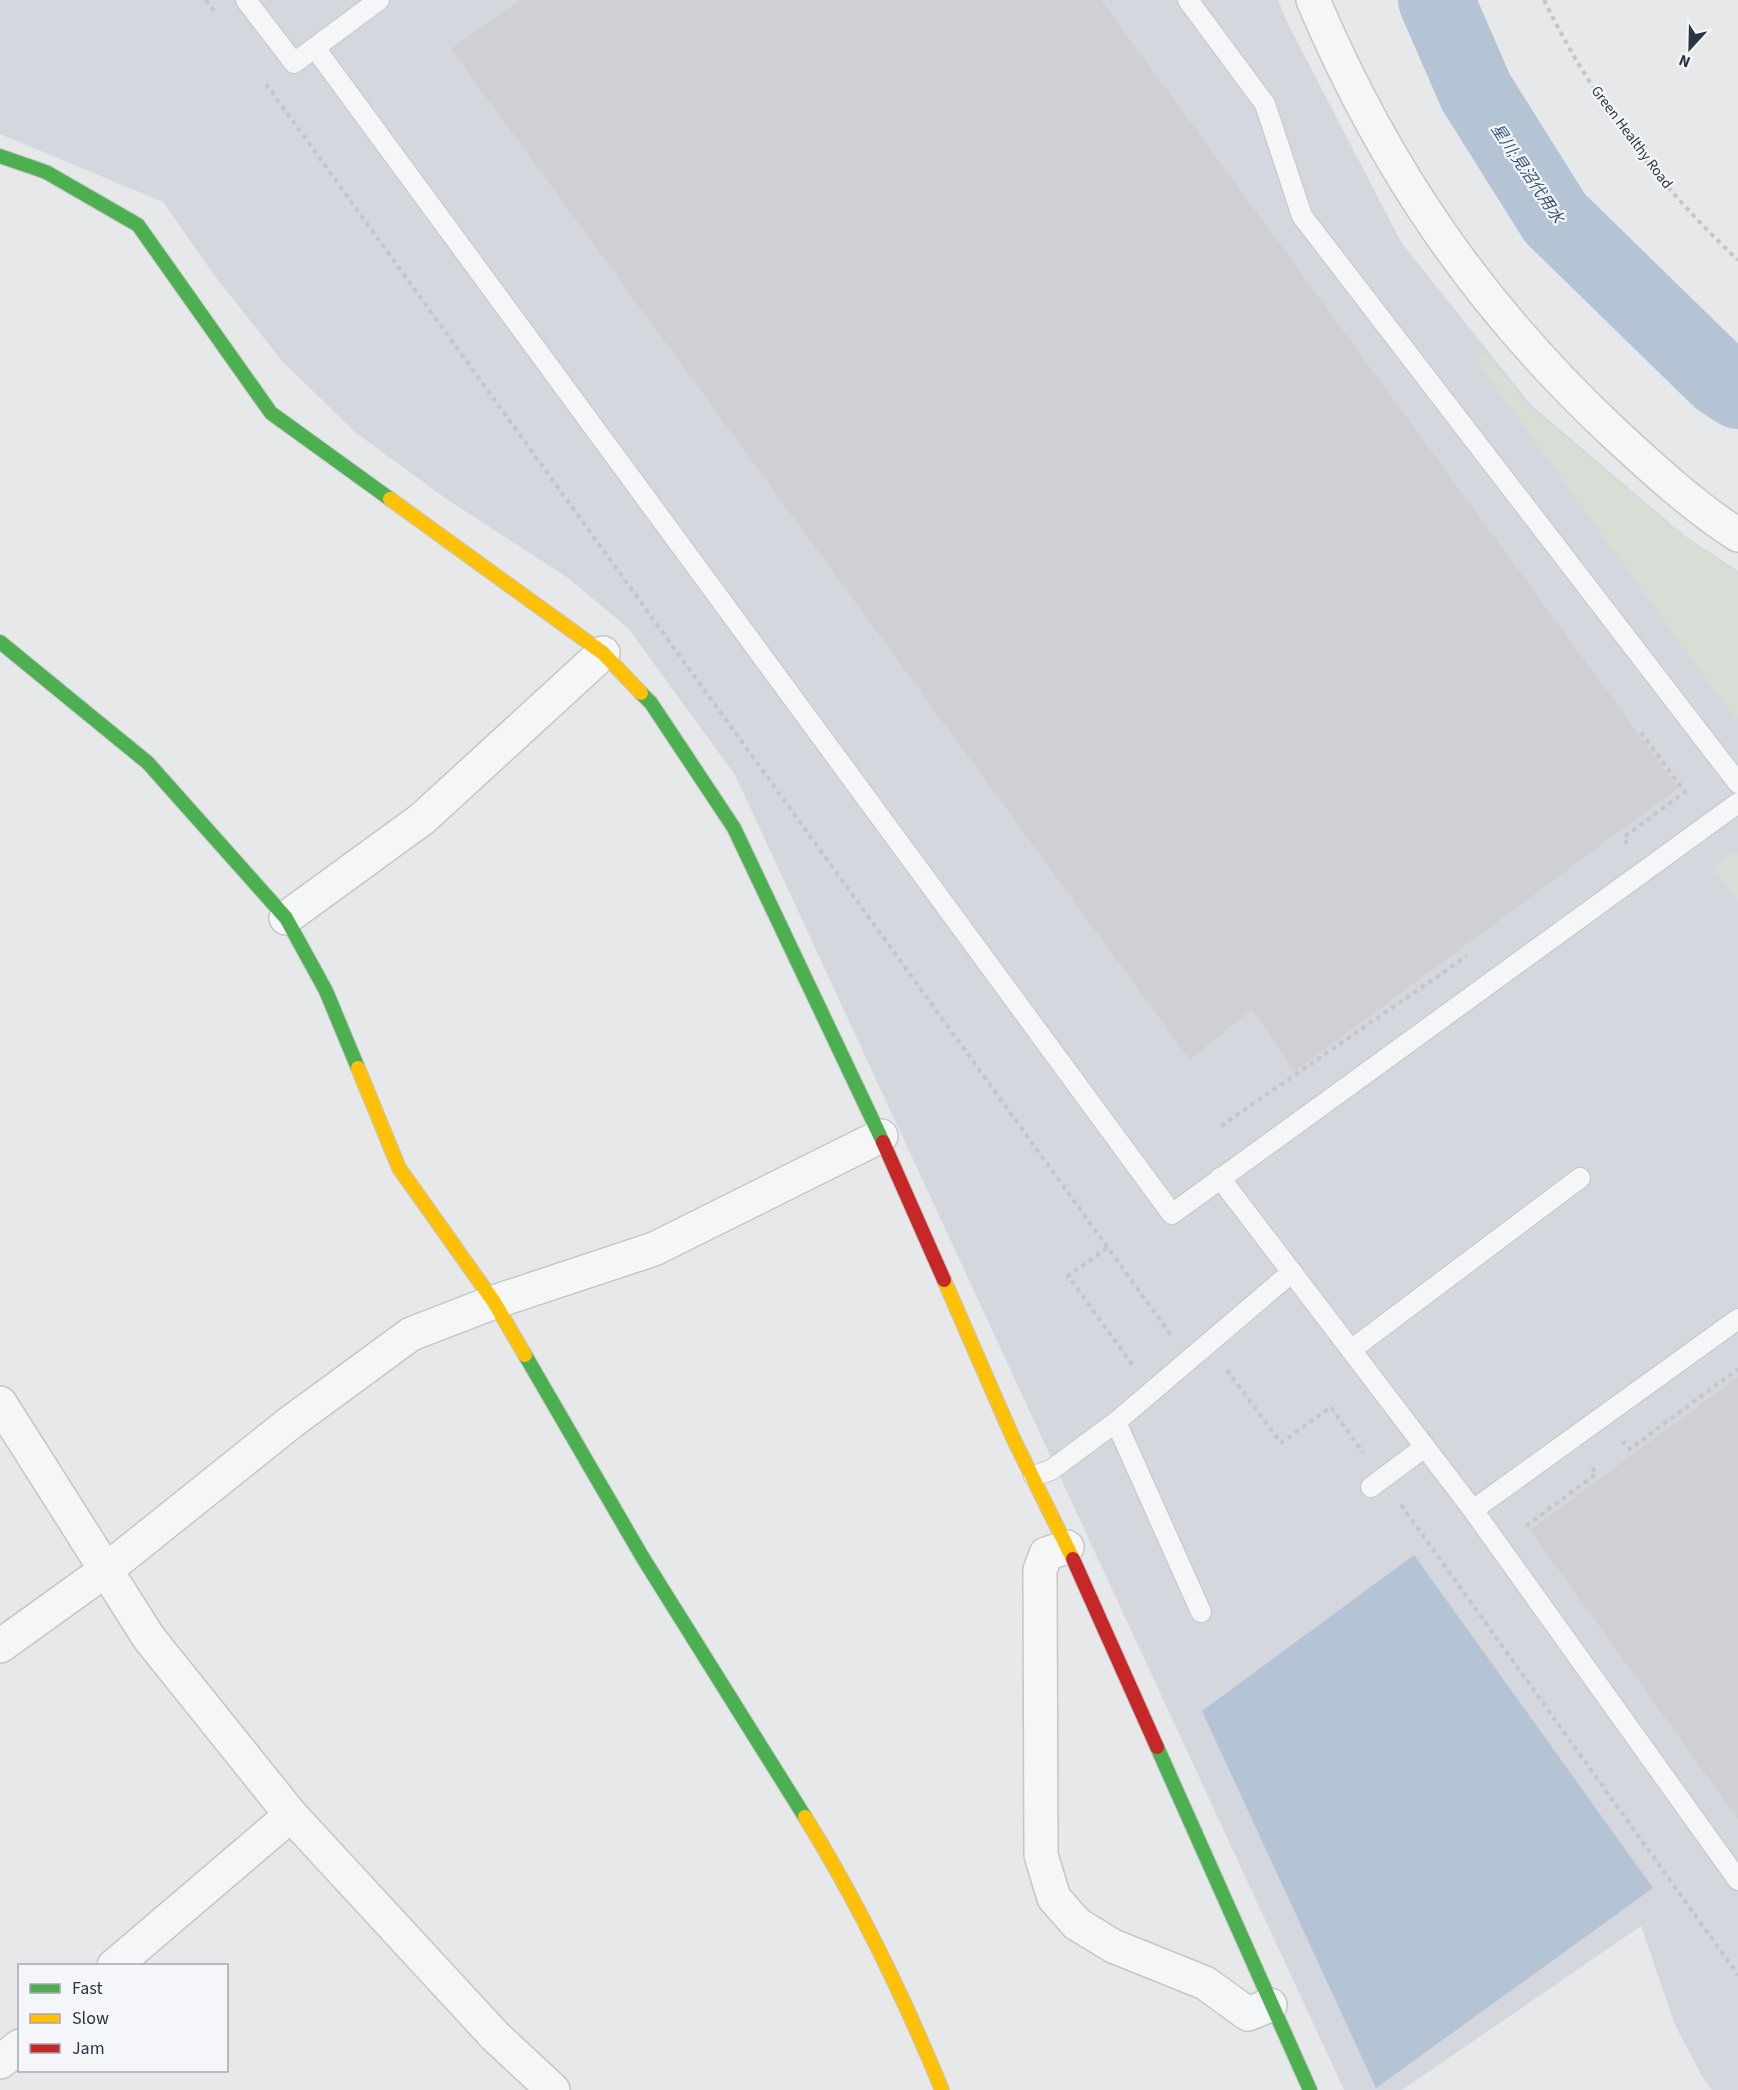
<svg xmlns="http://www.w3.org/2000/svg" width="1738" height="2090" font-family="'Source Sans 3','Noto Sans JP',sans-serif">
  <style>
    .built { fill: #d4d7dd }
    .green { fill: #d6ded6 }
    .water { fill: #b4c4d5 }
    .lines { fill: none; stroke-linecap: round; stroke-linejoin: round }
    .river { stroke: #b4c4d5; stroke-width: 76 }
    .building { fill: #ced0d3 }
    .lane-casing { stroke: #c4c6c8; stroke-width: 22 }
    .street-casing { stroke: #c4c6c8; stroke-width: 36 }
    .fast-casing { stroke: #c4c6c8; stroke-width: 16 }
    .slow-casing { stroke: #c4c6c8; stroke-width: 16 }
    .jam-casing { stroke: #c4c6c8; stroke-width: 16 }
    .path { stroke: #c5c6ca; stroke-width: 4; stroke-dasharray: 4.5 4.5; stroke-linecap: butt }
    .lane { stroke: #f5f6f7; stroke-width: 20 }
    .street { stroke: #f5f6f7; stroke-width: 33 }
    .fast { stroke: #4caf50; stroke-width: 14 }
    .slow { stroke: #ffc107; stroke-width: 14 }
    .jam { stroke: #c62828; stroke-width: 14 }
    .labels { text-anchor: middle; stroke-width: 4.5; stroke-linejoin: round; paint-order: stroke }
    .street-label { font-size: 15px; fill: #2b3445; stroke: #f4f6f9 }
    .water-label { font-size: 16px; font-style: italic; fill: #34527a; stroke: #f4f6f9 }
  </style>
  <rect width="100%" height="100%" fill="#e6e8ea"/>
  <polygon class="built" points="0,0 1278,0 1286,20 1401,242 1531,405 1685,536 1738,571 1738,2090 1712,2090 1703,2078 1675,2025 1641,1926 1402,2090 1344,2090 735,775 628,628 568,578 445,498 355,432 284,363 217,279 163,202 0,134"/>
  <g class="green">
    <polygon points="1485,353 1530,407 1685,537 1738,572 1738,716 1734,718 1476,360"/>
    <polygon points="1735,852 1738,854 1738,902 1712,868"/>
  </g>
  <polygon class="water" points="1414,1555 1653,1888 1376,2088 1202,1711"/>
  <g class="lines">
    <polyline class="river" points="1436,0 1476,92 1555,218 1720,379 1738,391"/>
  </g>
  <g class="building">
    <polygon points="520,0 1101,0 1678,788 1294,1072 1252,1009 1190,1060 451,49"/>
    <polygon points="1738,1377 1738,1819 1530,1530"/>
  </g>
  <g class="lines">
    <defs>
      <g id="lane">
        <polyline points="246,0 294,63 379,0"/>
        <polyline points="1188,0 1265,104 1302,216 1738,783"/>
        <polyline points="315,48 1172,1214 1738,803"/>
        <polyline points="1220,1178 1473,1510"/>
        <polyline points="1738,1319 1473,1510 1738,1880"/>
        <polyline points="1351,1350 1580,1178"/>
        <polyline points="1116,1422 1201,1612"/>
        <polyline points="1034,1476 1051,1470 1116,1422 1292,1272"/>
        <polyline points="1371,1487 1425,1447"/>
      </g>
      <g id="street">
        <path d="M1313 0C1385 170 1480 308 1615 434 1654 470 1693 506 1738 535"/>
        <polyline points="286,918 422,819 603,653"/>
        <polyline points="0,1403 149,1638 291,1815 495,2036 553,2090"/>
        <polyline points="1067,1547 1046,1554 1040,1570 1041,1855 1054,1898 1077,1924 1113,1946 1205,1983 1248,2014 1270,2005"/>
        <polyline points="0,1646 106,1570 291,1422 411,1334 494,1302 654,1249 881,1136"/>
        <polyline points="114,1966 291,1815"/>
        <polyline points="0,2062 20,2046"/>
      </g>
      <g id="fast">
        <polyline points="0,156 46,172 138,225 271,413 390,499"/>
        <polyline points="0,642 148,763 286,918 326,991 358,1068"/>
        <polyline points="641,693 651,703 734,828 883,1142"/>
        <polyline points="525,1355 643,1558 805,1817"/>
        <polyline points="1157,1747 1310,2090"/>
      </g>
      <g id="slow">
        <polyline points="390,499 603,653 641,693"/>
        <polyline points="358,1068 399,1168 494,1302 525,1355"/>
        <polyline points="944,1280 1013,1438 1073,1559"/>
        <path d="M805 1817C859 1904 903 1995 942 2090"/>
      </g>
      <g id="jam">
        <polyline points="883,1142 944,1280"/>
        <polyline points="1073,1559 1157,1747"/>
      </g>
    </defs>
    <use href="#lane" class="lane-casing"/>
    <use href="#street" class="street-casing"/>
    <use href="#fast" class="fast-casing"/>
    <use href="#slow" class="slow-casing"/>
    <use href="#jam" class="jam-casing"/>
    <g class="path">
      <polyline points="206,0 215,12"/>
      <path d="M1544 0C1591 97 1659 186 1738 260"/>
      <polyline points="266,84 1171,1335"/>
      <polyline points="1627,844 1624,837 1685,792 1640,731"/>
      <polyline points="1221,1126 1467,956"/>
      <polyline points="1107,1248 1068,1276 1134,1367"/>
      <polyline points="1227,1370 1281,1443 1331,1407 1363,1453"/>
      <polyline points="1622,1444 1625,1442 1630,1449 1738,1369"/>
      <polyline points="1401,1505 1738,1975"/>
      <polyline points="1526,1526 1596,1474 1592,1467"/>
    </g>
    <use href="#lane" class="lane"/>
    <use href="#street" class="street"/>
    <use href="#fast" class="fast"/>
    <use href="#slow" class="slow"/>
    <use href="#jam" class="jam"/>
  </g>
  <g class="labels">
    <g class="street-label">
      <text transform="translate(1632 137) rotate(53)" y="5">Green Healthy Road</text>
    </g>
    <g class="water-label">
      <text transform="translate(1528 173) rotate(56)" y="6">星川;見沼代用水</text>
    </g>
  </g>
  <rect x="18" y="1964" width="210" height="108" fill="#f4f6f9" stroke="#a4a8b1" stroke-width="1.5"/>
  <rect x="30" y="1984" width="30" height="9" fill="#4caf50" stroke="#a4a8b1" stroke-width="1.5"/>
  <text x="72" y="1994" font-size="18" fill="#2b3445">Fast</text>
  <rect x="30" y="2014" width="30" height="9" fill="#ffc107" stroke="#a4a8b1" stroke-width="1.5"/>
  <text x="72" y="2024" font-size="18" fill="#2b3445">Slow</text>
  <rect x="30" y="2044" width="30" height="9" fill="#c62828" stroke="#a4a8b1" stroke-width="1.5"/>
  <text x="72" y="2054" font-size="18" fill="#2b3445">Jam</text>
  <g transform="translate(1690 48) rotate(202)" stroke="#f4f6f9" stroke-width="4.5" paint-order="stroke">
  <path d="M0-4.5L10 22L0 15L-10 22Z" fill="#2b3445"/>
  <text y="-9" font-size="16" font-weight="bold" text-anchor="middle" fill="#2b3445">N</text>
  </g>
</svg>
